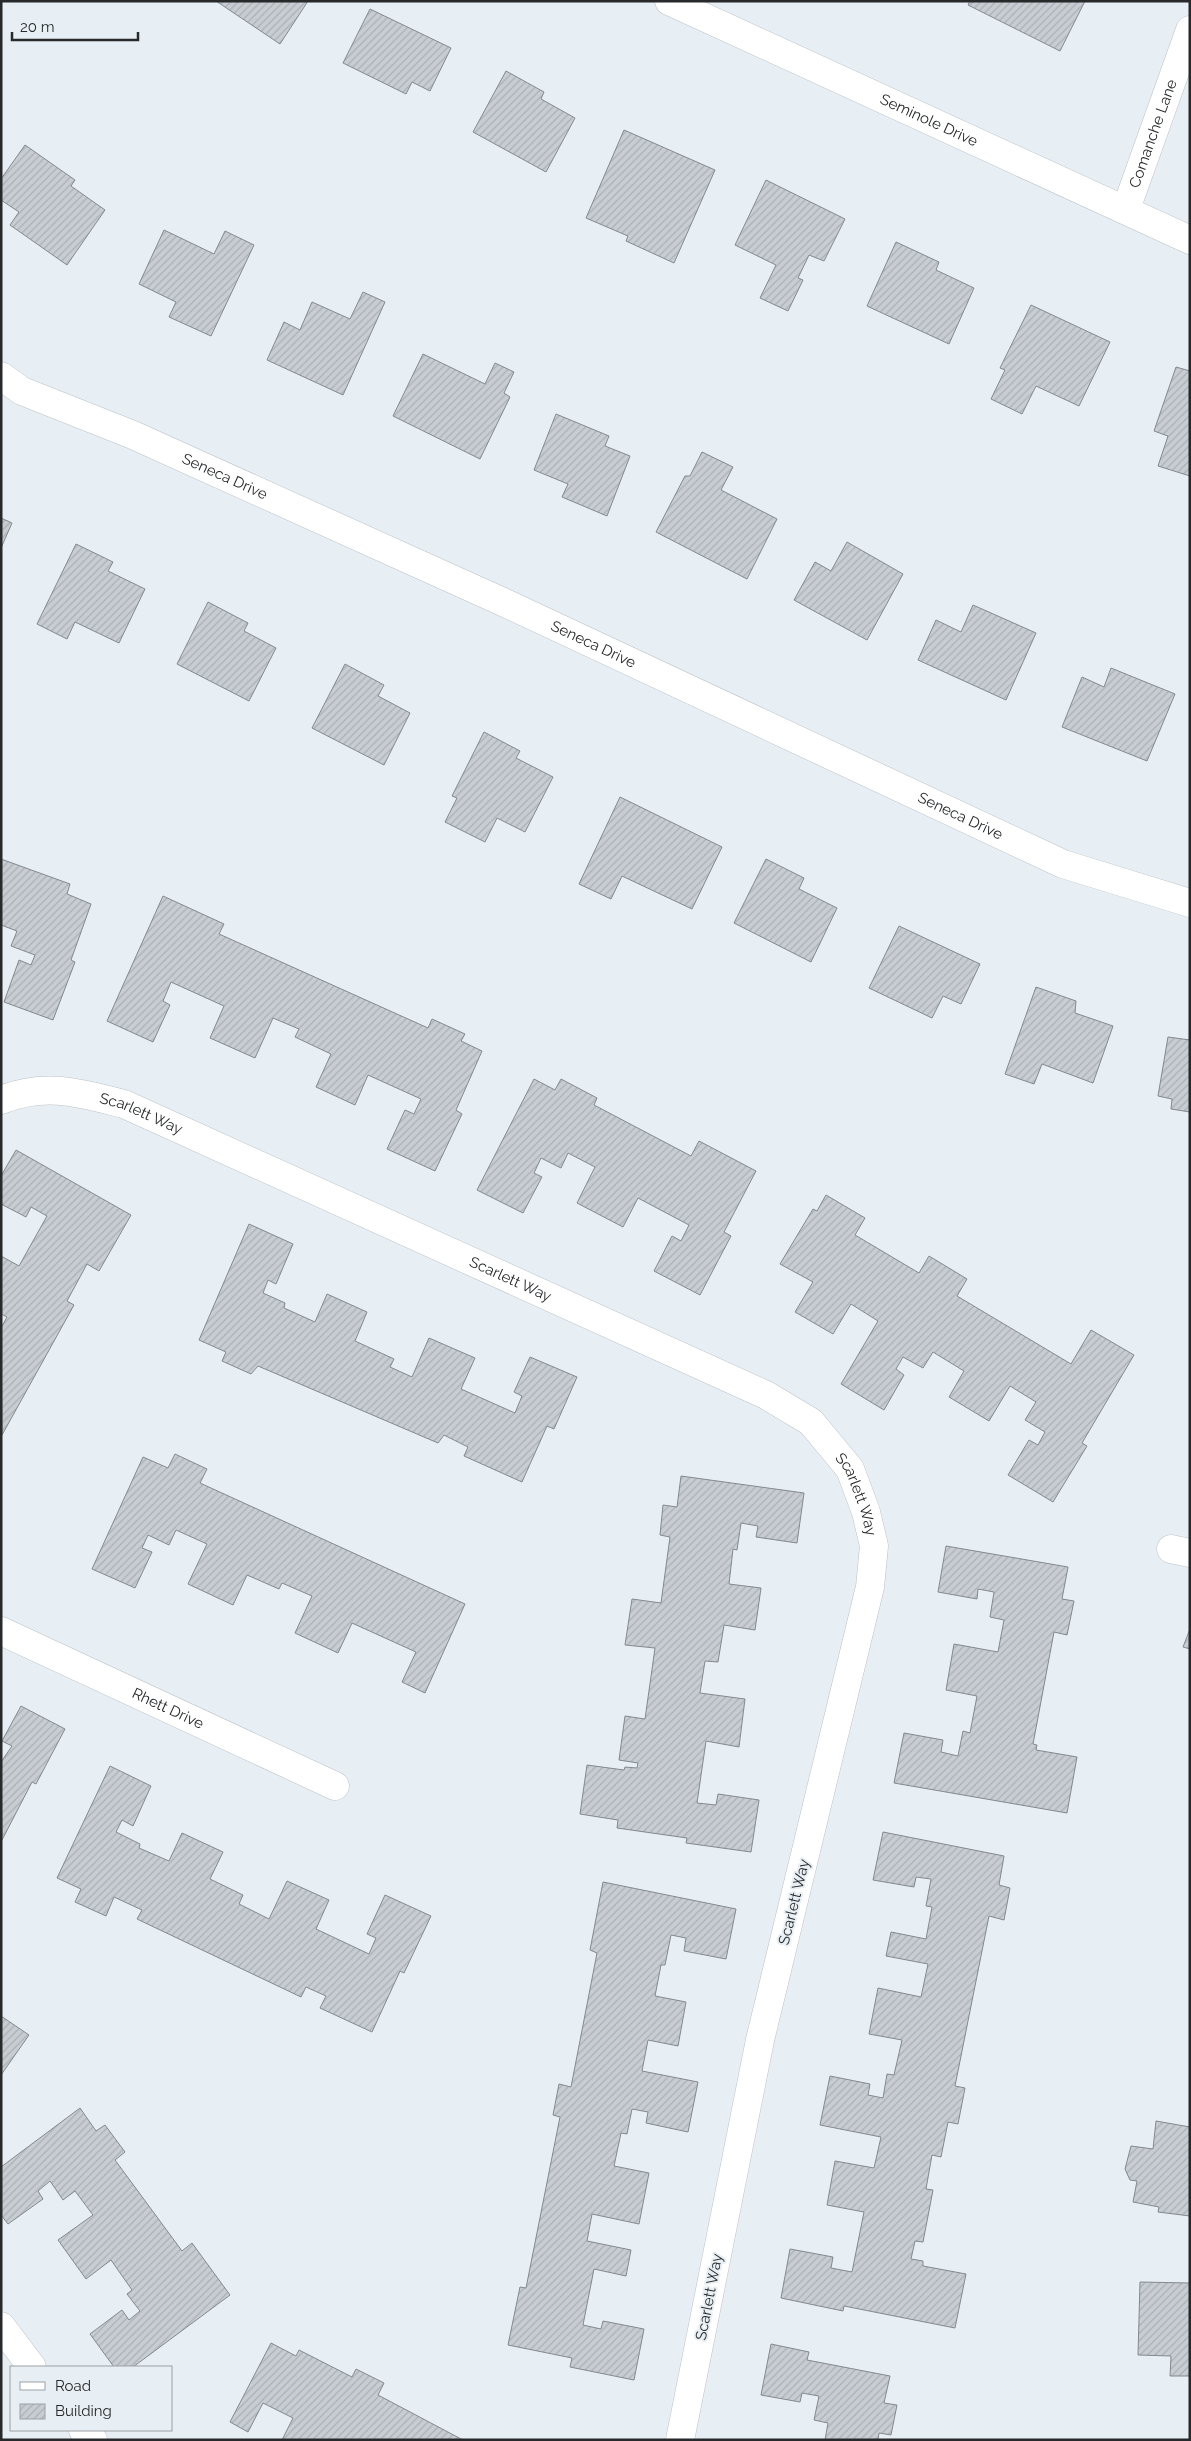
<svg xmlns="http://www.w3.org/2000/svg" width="1191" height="2441" font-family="Raleway,sans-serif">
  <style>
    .building { fill: url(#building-hatch); stroke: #83898e }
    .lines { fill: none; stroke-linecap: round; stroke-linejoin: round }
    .minor-casing { stroke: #bcc2c8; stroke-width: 29 }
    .minor { stroke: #fff; stroke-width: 28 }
    .labels { text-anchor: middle; stroke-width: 4; stroke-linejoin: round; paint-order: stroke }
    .street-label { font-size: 15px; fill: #27292b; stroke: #e8eff4 }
  </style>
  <defs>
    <pattern id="building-hatch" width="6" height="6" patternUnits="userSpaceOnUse" patternTransform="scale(1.25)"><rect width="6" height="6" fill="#c7cdd2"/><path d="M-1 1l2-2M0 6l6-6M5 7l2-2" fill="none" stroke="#abb0b4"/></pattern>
  </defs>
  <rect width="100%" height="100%" fill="#e8eff4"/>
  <g class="building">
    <polygon points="216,1 308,1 280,44"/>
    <polygon points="970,1 1085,1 1060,51 968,5"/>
    <polygon points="370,9 451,48 430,91 412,82 406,94 343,63"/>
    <polygon points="506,71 544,92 541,99 575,118 546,172 473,132"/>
    <polygon points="624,130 715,170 674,263 626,241 628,236 586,218"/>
    <polygon points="25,145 75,180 71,186 105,210 67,265 10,225 19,212 1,200 1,179"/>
    <polygon points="766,180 845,219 824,261 809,255 798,278 803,280 788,311 760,298 776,265 735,245"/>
    <polygon points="164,230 214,254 225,231 254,245 211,336 169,317 176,302 139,284"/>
    <polygon points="896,242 939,262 936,270 974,288 949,344 867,306"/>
    <polygon points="363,292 385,302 343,395 267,360 284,322 300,330 312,302 350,319"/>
    <polygon points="1031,305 1110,342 1079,406 1036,386 1022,414 991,399 1005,370 1000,368"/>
    <polygon points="423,354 485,384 495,363 514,372 504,393 510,397 480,459 393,416"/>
    <polygon points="1176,367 1190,371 1190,476 1158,466 1168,436 1154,431"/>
    <polygon points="556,414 609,436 605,446 630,456 607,516 562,497 568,484 534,470"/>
    <polygon points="702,452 733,467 721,490 777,519 747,579 656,532 685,476 690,476"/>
    <polygon points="1,518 12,523 1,548"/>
    <polygon points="847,542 903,574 867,640 794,600 815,562 831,571"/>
    <polygon points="76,544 113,562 108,571 145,589 119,643 75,622 67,639 37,624"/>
    <polygon points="208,602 248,623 244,631 276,648 249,701 177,664"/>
    <polygon points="973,605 1036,633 1006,700 918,660 936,620 961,632"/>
    <polygon points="345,664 384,685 378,696 410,713 384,765 312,728"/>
    <polygon points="1111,668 1175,694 1147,761 1062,727 1082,677 1104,687"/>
    <polygon points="484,732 520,751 516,758 553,777 525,832 497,818 485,842 445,822 457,798 452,796"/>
    <polygon points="620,797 722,847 692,909 622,876 611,899 579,884"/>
    <polygon points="1,859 70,884 67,894 91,904 71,960 75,962 53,1020 4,1002 19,960 31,965 35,955 11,946 17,931 1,925"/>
    <polygon points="766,859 804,878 799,889 837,908 811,962 734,923"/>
    <polygon points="163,896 224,924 219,934 428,1028 432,1019 465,1034 461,1041 482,1051 456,1110 462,1114 435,1171 387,1149 405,1110 414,1114 421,1099 368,1075 355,1105 316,1087 331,1054 295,1037 299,1029 273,1018 255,1058 210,1038 224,1006 171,982 163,1001 170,1005 153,1042 107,1021"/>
    <polygon points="899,926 980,964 961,1004 943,996 932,1018 869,988"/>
    <polygon points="1036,987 1076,1001 1075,1013 1113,1026 1093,1083 1042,1064 1034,1084 1005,1074"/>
    <polygon points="1168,1037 1190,1040 1190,1112 1171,1109 1172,1099 1158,1096"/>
    <polygon points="534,1079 555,1090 561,1079 597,1098 594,1105 691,1156 699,1141 756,1171 724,1232 731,1236 700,1295 654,1271 672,1236 681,1241 689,1225 638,1198 623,1227 577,1203 595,1167 568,1153 561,1168 541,1158 534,1173 542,1177 523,1213 477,1190"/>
    <polygon points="16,1150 131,1215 99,1271 87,1264 67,1301 74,1305 2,1435 1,1328 7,1317 1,1314 1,1256 19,1266 47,1216 31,1207 26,1217 1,1204 1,1176"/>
    <polygon points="826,1195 865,1218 855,1235 919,1273 929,1256 967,1279 957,1296 1071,1364 1091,1330 1134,1355 1082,1443 1087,1446 1053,1502 1008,1475 1029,1440 1038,1445 1045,1432 1025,1420 1036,1402 1010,1386 989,1421 949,1397 964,1371 933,1352 923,1368 903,1357 896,1369 904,1375 884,1410 841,1384 878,1321 851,1304 833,1334 795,1312 813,1282 780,1264 813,1209 817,1211"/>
    <polygon points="249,1224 293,1244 276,1284 268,1280 263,1293 285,1303 284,1308 315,1322 327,1294 367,1312 355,1341 394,1359 390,1367 412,1377 429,1338 475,1358 461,1389 515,1413 522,1396 514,1392 530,1357 577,1377 554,1429 547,1426 522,1482 464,1456 468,1447 444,1435 438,1443 258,1366 251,1374 222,1361 226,1352 199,1340"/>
    <polygon points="175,1454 207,1469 200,1483 465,1604 425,1693 402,1682 416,1652 352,1623 338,1653 295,1633 312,1596 282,1583 279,1589 247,1575 233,1605 188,1584 207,1544 176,1530 169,1545 148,1535 142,1548 152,1552 135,1588 92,1569 143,1457 168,1468"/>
    <polygon points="681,1476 804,1493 797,1543 756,1537 758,1526 741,1523 737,1550 733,1549 729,1584 761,1588 755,1630 724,1625 718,1662 705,1661 700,1693 745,1699 739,1747 706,1741 697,1803 716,1805 718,1794 759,1800 751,1852 686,1843 687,1838 617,1828 618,1820 580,1814 587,1765 624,1770 625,1767 637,1768 638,1763 619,1760 625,1716 645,1719 655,1648 625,1645 632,1599 661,1603 670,1537 660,1535 663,1505 677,1507"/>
    <polygon points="946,1546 1068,1567 1062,1599 1074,1601 1067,1635 1054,1632 1033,1744 1037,1745 1036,1750 1077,1757 1067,1813 894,1783 904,1733 943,1740 941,1752 958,1756 963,1731 970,1733 977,1696 946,1690 954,1644 998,1652 1004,1620 990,1617 994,1592 978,1589 977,1599 938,1592"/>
    <polygon points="1190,1629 1190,1649 1183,1647"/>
    <polygon points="21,1706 65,1729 36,1784 32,1782 2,1840 1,1762 12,1746 2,1741"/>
    <polygon points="110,1766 151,1786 133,1826 122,1820 116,1832 140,1844 139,1848 169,1861 182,1833 223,1852 210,1879 243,1895 239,1904 269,1919 287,1881 329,1900 316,1929 369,1954 376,1938 367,1934 385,1895 431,1916 404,1973 400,1971 372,2032 320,2008 326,1996 306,1987 301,1997 137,1919 142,1910 114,1897 106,1916 75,1902 81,1889 57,1878"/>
    <polygon points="883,1832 1004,1856 999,1885 1010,1888 1004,1920 989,1916 955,2086 965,2088 958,2124 948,2122 941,2157 932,2155 926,2189 933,2190 923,2242 915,2241 911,2259 923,2261 923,2266 966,2274 955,2328 844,2306 843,2311 781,2298 790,2249 833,2257 831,2268 852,2272 864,2212 827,2205 835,2161 874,2168 881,2137 820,2125 830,2076 870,2084 868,2095 883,2098 887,2074 894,2075 902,2040 869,2034 878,1988 921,1997 928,1964 886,1956 891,1932 926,1939 932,1907 926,1906 931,1879 916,1877 914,1887 873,1880"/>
    <polygon points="603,1882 736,1909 726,1959 684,1951 686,1938 671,1935 665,1965 661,1965 655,1996 686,2002 678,2046 648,2040 642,2071 698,2082 688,2132 646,2123 648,2112 632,2109 627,2134 621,2133 614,2166 649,2173 639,2224 592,2214 587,2241 631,2250 626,2276 594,2269 583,2325 601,2329 603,2321 644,2329 634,2380 570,2367 572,2358 508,2345 520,2287 526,2288 560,2117 553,2115 559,2084 571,2087 597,1953 590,1950"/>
    <polygon points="1,2016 29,2035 1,2075"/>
    <polygon points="80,2108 96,2131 105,2125 125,2152 115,2160 182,2251 192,2243 230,2295 133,2367 114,2367 90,2334 122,2310 129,2320 140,2311 127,2294 132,2290 111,2260 86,2279 58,2240 93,2215 75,2191 63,2200 50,2181 38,2191 43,2199 8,2224 1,2215 1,2167"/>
    <polygon points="1156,2121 1190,2127 1190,2216 1158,2212 1159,2207 1133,2202 1137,2181 1130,2180 1125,2169 1131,2146 1153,2149"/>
    <polygon points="1140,2282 1190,2283 1190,2376 1170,2376 1171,2356 1138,2355"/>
    <polygon points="271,2343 296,2356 299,2350 352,2377 356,2369 384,2383 378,2395 463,2440 282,2440 293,2418 263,2403 248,2432 230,2422"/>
    <polygon points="771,2344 809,2352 807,2360 890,2376 884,2403 897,2405 891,2435 879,2433 878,2440 825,2440 828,2423 814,2420 819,2396 802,2393 800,2402 761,2395"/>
  </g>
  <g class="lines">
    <defs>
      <g id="minor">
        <path id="s1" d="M669 1 1190 240"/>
        <path id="s2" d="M1126 209 1190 30"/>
        <path id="s3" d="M1 376 22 391 133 435 503 602 1063 864 1190 903"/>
        <path id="s4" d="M1 1100C46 1082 80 1093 124 1104L766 1395 811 1422 850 1469 866 1512 874 1546 870 1587 760 2040 680 2440"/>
        <polyline points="1171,1549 1190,1553"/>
        <path id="s5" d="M1 1631 335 1786"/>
        <polyline points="1,2326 32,2367"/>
        <polyline points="83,2430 93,2440"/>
      </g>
    </defs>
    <use href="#minor" class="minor-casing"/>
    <use href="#minor" class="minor"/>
  </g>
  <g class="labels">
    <g class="street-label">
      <text dy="5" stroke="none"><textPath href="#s1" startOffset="286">Seminole Drive</textPath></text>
      <text dy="5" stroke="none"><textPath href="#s2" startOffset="80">Comanche Lane</textPath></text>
      <text dy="5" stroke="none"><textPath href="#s3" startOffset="246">Seneca Drive</textPath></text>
      <text dy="5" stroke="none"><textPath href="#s3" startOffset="651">Seneca Drive</textPath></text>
      <text dy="5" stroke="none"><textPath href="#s3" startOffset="1056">Seneca Drive</textPath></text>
      <text dy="5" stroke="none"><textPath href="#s4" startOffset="145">Scarlett Way</textPath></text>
      <text dy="5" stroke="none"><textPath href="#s4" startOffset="550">Scarlett Way</textPath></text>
      <text dy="5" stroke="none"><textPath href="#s4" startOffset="970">Scarlett Way</textPath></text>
      <text dy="5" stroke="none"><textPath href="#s5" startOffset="184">Rhett Drive</textPath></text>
      <text transform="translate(794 1902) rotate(-76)" y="5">Scarlett Way</text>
      <text transform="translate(709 2297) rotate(-79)" y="5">Scarlett Way</text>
    </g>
  </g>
  <rect width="1191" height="2441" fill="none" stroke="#27292b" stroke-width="5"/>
  <rect x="10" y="2366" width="162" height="65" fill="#e8eff4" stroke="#9ba0a4"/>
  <rect x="20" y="2382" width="25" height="8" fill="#ffffff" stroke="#9ba0a4"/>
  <text x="55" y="2391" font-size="15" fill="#27292b">Road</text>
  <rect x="20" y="2404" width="25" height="15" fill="url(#building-hatch)" stroke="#9ba0a4"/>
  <text x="55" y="2416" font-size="15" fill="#27292b">Building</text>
  <path d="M12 32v8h126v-8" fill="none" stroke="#27292b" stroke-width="2.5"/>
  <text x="20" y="32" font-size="15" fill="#27292b" stroke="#e8eff4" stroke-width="4" paint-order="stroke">20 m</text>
</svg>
